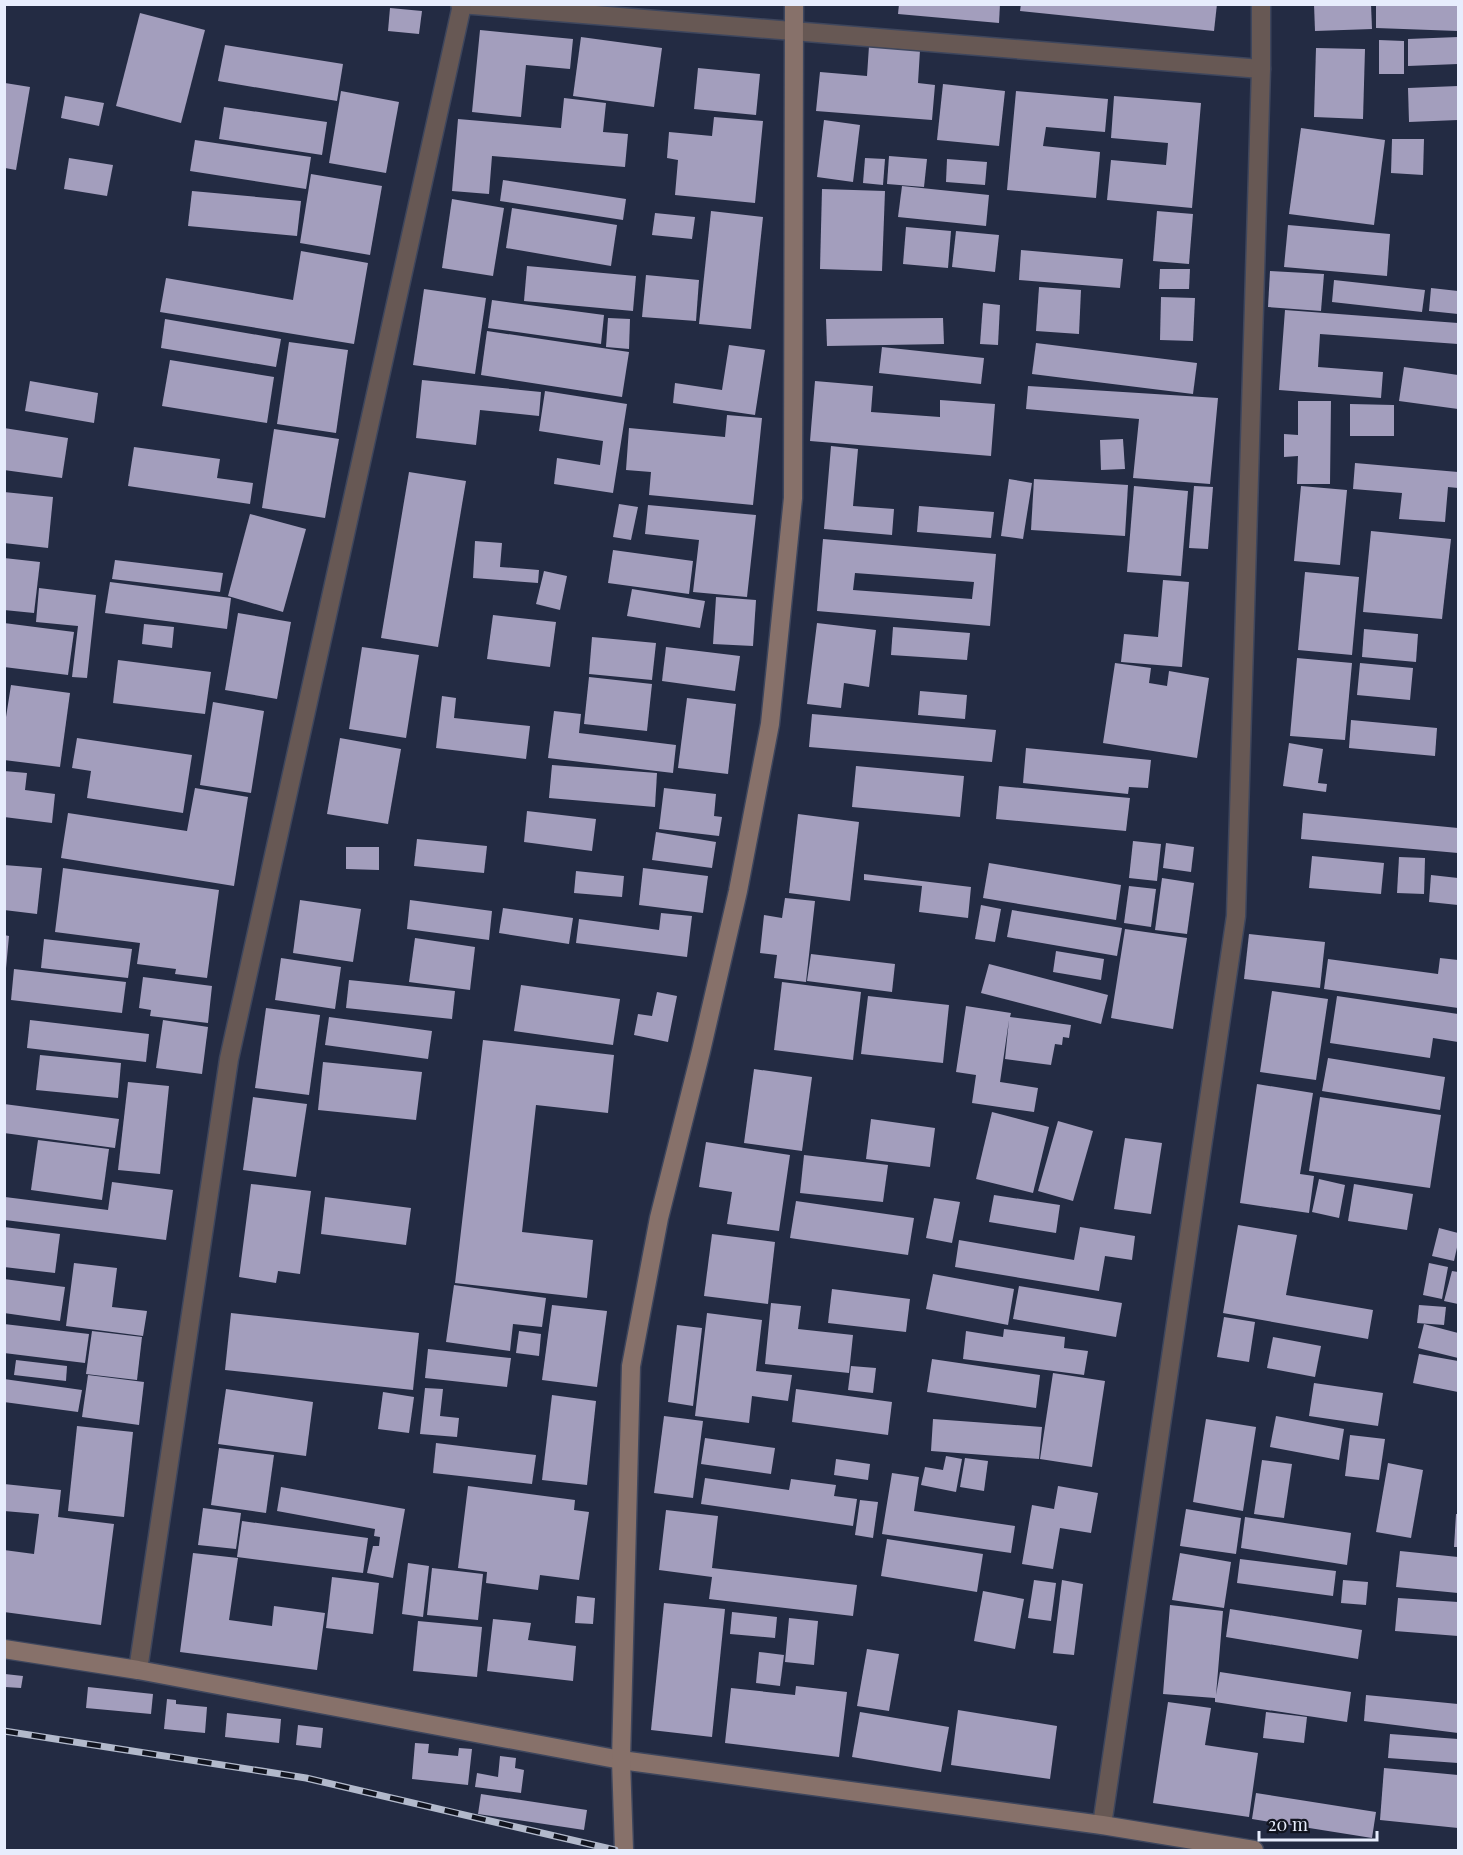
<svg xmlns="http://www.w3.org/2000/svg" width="1463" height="1855" font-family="'Playfair Display',serif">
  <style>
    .building { fill: #a39ebd; fill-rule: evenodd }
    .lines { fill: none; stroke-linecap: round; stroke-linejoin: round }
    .street-casing { stroke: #3e465d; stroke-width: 21 }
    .secondary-casing { stroke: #3e465d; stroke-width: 21 }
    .street { stroke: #675854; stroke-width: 18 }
    .secondary { stroke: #87716a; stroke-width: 18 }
    .rail-casing { stroke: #b2b9cb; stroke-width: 7 }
    .rail { stroke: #11141f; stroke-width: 4.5; stroke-dasharray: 14; stroke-linecap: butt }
  </style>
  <rect width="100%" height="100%" fill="#232b43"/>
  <g class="building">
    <polygon points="899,4 1000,4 999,23 898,14"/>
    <polygon points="1021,4 1217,4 1214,31 1020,11"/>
    <polygon points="1314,4 1371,4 1372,29 1315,31"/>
    <polygon points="1376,5 1458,5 1458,31 1376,28"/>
    <polygon points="390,8 422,11 419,34 388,31"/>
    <polygon points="140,13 205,30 181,123 116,106"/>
    <polygon points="480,30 573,39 570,69 526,65 521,117 472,112"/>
    <polygon points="581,37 662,48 654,107 573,96"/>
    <polygon points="1458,37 1458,64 1408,66 1408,39"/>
    <polygon points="1379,40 1404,41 1404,74 1379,74"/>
    <polygon points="225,45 343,64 337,101 218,81"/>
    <polygon points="869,46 920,50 918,83 935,85 932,120 816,111 820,72 867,76"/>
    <polygon points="1316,48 1365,49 1363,119 1314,117"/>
    <polygon points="698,68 760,74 756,115 694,109"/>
    <polygon points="5,83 30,87 16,170 5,168"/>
    <polygon points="943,84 1005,91 999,146 937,140"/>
    <polygon points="1458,86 1458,120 1409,122 1408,88"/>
    <polygon points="341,91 399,102 386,173 329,163"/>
    <polygon points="1016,91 1108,99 1105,132 1046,127 1043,146 1100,152 1096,198 1007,190"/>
    <polygon points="65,96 104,103 99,126 61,118"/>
    <polygon points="1114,96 1201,103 1192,208 1107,200 1111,160 1166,165 1168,143 1111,138"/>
    <polygon points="564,98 606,103 603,132 628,134 625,167 492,156 489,194 452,191 458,119 561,128"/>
    <polygon points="224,107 327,122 322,155 219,139"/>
    <polygon points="714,117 763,121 755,203 675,195 678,160 667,158 669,132 712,136"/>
    <polygon points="824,120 860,125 853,182 817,177"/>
    <polygon points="1301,128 1385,140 1374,225 1289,214"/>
    <polygon points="1392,139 1424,139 1423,175 1391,173"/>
    <polygon points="195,140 311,157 306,189 190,171"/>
    <polygon points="889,156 927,159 924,187 887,184"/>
    <polygon points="69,158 113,165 107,196 64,189"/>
    <polygon points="865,158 885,159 883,185 863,183"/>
    <polygon points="947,159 987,162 985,185 946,182"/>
    <polygon points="311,174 382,186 370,255 300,243"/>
    <polygon points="503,180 626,199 623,220 500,201"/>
    <polygon points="902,186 989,195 986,226 898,217"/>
    <polygon points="822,189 885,191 882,271 820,269"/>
    <polygon points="192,191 301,201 297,236 188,226"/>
    <polygon points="452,199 504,208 493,276 442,268"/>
    <polygon points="512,208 617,225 611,266 506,248"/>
    <polygon points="711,211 763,217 751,329 699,324"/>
    <polygon points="1157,211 1193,214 1189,264 1153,261"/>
    <polygon points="655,213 695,217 692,239 652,235"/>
    <polygon points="1288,225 1390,234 1387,276 1284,267"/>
    <polygon points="906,227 951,231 948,268 903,264"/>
    <polygon points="956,231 999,235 995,272 952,267"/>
    <polygon points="1021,250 1123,259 1120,288 1019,280"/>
    <polygon points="301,251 368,263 354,344 160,312 166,278 293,300"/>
    <polygon points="527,266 636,276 633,311 524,301"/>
    <polygon points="1160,269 1190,269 1189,289 1159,289"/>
    <polygon points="1270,271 1324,274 1321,311 1268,307"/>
    <polygon points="646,275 699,280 696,321 642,317"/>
    <polygon points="1334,280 1425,290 1422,312 1332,302"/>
    <polygon points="1039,287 1081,290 1079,334 1036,331"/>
    <polygon points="1431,288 1458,291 1458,314 1429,311"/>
    <polygon points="424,289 486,298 475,374 413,365"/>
    <polygon points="1161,297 1195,298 1193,341 1160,340"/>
    <polygon points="492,300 604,315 601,344 488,328"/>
    <polygon points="983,303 1000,305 998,345 980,344"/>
    <polygon points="1285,310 1458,323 1458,344 1320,334 1318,367 1383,372 1381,398 1279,390"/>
    <polygon points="608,318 630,319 629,349 606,347"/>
    <polygon points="943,318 944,344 827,346 826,319"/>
    <polygon points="165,319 281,339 276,367 161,348"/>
    <polygon points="487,331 629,352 622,397 481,375"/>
    <polygon points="289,342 348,350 336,433 277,424"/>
    <polygon points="1036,343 1197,363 1193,394 1032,374"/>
    <polygon points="729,345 765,350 755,415 673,403 675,383 722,390"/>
    <polygon points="882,347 984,358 981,384 879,373"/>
    <polygon points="170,360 274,377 267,423 162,406"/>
    <polygon points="1404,367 1458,375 1458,409 1399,401"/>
    <polygon points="422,380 541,392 539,416 480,410 476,445 416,438"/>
    <polygon points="30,381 98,393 94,423 25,411"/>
    <polygon points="815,381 873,386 871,412 940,417 940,400 995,404 991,456 810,441"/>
    <polygon points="1028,386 1218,398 1210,484 1133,478 1139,419 1026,409"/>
    <polygon points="545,391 627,404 613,493 554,484 557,458 600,465 603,441 539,431"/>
    <polygon points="1298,401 1331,401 1330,484 1297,484 1298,456 1284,457 1284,434 1298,435"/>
    <polygon points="1350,404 1394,405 1394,436 1350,436"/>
    <polygon points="727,415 762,418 753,505 649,495 651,472 626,470 629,428 725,437"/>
    <polygon points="4,428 68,438 62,478 4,470"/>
    <polygon points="274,429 339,439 325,518 262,508"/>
    <polygon points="1123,439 1125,469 1101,470 1100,440"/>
    <polygon points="831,446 858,449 853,506 894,509 892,535 824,529"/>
    <polygon points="134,447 220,459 217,478 253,483 250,504 128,486"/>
    <polygon points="1355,463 1458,472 1458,488 1448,487 1445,522 1399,519 1402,493 1353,489"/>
    <polygon points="409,472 466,481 438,647 381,638"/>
    <polygon points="1009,479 1032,483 1023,539 1001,536"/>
    <polygon points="1034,479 1128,485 1125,536 1031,530"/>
    <polygon points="1134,486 1188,491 1181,576 1127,572"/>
    <polygon points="1194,486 1213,487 1208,549 1189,548"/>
    <polygon points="1301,486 1347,490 1340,565 1294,561"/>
    <polygon points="4,492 53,497 48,548 4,543"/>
    <polygon points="619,504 638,507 631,540 613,537"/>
    <polygon points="648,505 756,515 747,597 693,592 699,540 645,534"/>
    <polygon points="919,506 994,512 991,538 917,532"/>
    <polygon points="250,514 306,529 283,612 228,596"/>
    <polygon points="1371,531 1451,539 1442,619 1363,612"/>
    <path d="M823 539 996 554 990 626 817 611ZM855 573 974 582 972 599 853 590Z"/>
    <polygon points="475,541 502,543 500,567 539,570 538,583 473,578"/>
    <polygon points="613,550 693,561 689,594 608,583"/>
    <polygon points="4,558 40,562 34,613 4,610"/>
    <polygon points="115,560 223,573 220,592 112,579"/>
    <polygon points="544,571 567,576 560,610 536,604"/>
    <polygon points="1305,572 1359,577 1352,655 1298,650"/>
    <polygon points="1163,580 1189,582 1182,667 1121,662 1124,634 1158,637"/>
    <polygon points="110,582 231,598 227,629 105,613"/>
    <polygon points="39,588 96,595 87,678 72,677 78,626 36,622"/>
    <polygon points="632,589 705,601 700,628 627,616"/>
    <polygon points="716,597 756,600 753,646 713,644"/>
    <polygon points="238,613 291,622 277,699 225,690"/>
    <polygon points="493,615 556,622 550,667 487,659"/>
    <polygon points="4,623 74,632 68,675 4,667"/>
    <polygon points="817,623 876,630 869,687 844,683 841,708 807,704"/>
    <polygon points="144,624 174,627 172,648 142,644"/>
    <polygon points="893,627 970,633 967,660 891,655"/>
    <polygon points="1364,629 1418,634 1416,662 1362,657"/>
    <polygon points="592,637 656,643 652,680 589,674"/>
    <polygon points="362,647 419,655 406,738 349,729"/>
    <polygon points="666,647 740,656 735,691 662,681"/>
    <polygon points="1297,658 1352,663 1345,740 1290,736"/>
    <polygon points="118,660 211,672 205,714 113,703"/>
    <polygon points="1115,663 1151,668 1149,683 1167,686 1169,671 1209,678 1197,758 1103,743"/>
    <polygon points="1360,663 1413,668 1410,700 1357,695"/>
    <polygon points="589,677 652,684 647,731 584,724"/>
    <polygon points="11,685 70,693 60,767 4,760 4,730"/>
    <polygon points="920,691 967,695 965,719 918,715"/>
    <polygon points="442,696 456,698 454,718 530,726 526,759 436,748"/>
    <polygon points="687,698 736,704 728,774 678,768"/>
    <polygon points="213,702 264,711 251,793 200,785"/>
    <polygon points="554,711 581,714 579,733 676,745 673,773 548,758"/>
    <polygon points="812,714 996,730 992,762 809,747"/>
    <polygon points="1351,720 1437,728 1435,756 1349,748"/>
    <polygon points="77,738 192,755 183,813 87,798 91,771 72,768"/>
    <polygon points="340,738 401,749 388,824 327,814"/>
    <polygon points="1289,743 1323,749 1318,783 1327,784 1326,792 1283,786"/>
    <polygon points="1026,748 1151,760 1148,788 1129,787 1128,794 1023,783"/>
    <polygon points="552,765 657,773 655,807 549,798"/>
    <polygon points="856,766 964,776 960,817 852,807"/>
    <polygon points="4,771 27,773 25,790 55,794 52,823 4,817"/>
    <polygon points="999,786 1130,798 1126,831 996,819"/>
    <polygon points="195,788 248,797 234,886 61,858 68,813 187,831"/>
    <polygon points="664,788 716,794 714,816 722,817 719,836 659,829"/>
    <polygon points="527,811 596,819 592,851 524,842"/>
    <polygon points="1303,813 1458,828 1458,853 1301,839"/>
    <polygon points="798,814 859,822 850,901 789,893"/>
    <polygon points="656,832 716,842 712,868 652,860"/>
    <polygon points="417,839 487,846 484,873 414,866"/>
    <polygon points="1133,841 1161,844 1157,881 1129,878"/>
    <polygon points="1166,843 1194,847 1191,872 1163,868"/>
    <polygon points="346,847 379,847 379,870 346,869"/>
    <polygon points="1312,856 1384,863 1381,894 1309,888"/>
    <polygon points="1399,857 1425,858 1424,894 1397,893"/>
    <polygon points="989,863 1121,885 1116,920 983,898"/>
    <polygon points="4,865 42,868 37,914 4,910"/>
    <polygon points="63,868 219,890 207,978 175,974 176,969 137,964 140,943 55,932"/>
    <polygon points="643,868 708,876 703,913 639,905"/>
    <polygon points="576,871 624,876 622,897 574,893"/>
    <polygon points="864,874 971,887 968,918 919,912 922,886 864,880"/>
    <polygon points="1431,875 1458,878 1458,905 1429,902"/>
    <polygon points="1162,878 1194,883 1187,934 1155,930"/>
    <polygon points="1129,886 1156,889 1151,927 1124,923"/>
    <polygon points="785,898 815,901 806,982 774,978 777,955 760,953 764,915 782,918"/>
    <polygon points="300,900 361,909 353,962 293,953"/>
    <polygon points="410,900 492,911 489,940 407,929"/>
    <polygon points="981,905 1001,909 995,942 975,939"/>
    <polygon points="503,908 573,918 569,944 499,933"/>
    <polygon points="1012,910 1122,928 1117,956 1007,937"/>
    <polygon points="661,913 692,916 687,957 576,943 579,919 659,930"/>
    <polygon points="1125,929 1187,938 1173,1029 1111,1018"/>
    <polygon points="1249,934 1325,942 1320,988 1244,979"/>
    <polygon points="4,935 9,936 6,968 4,968"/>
    <polygon points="415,938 475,947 470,990 409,982"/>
    <polygon points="44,939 132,949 128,978 41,968"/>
    <polygon points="1056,951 1104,959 1101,980 1053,972"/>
    <polygon points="811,954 895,964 892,992 807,981"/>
    <polygon points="281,958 341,967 335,1009 275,1000"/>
    <polygon points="1440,958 1458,960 1458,1008 1324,989 1328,959 1438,974"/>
    <polygon points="989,964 1108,995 1101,1024 981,993"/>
    <polygon points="14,969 126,982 122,1013 11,1000"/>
    <polygon points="143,977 212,986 208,1023 150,1016 151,1010 139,1008"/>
    <polygon points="349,980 455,991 452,1019 346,1008"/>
    <polygon points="782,982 861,992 853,1060 774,1050"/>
    <polygon points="521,985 620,999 613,1045 514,1031"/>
    <polygon points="1272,991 1328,999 1316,1080 1260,1072"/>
    <polygon points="657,992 677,996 668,1042 634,1035 638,1014 652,1016"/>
    <polygon points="868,996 949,1005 943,1063 861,1054"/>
    <polygon points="1337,996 1458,1014 1458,1042 1433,1038 1430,1058 1330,1043"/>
    <polygon points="966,1006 1011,1013 1010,1017 1071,1025 1069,1038 1063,1037 1062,1045 1055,1044 1051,1065 1005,1059 1009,1020 1000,1082 1038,1088 1034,1112 972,1103 976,1075 956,1072"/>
    <polygon points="266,1008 320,1015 309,1095 255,1088"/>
    <polygon points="329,1017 432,1031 428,1059 325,1045"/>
    <polygon points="30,1020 149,1034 146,1062 27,1048"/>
    <polygon points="163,1020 208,1027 202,1074 156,1068"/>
    <polygon points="483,1040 614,1055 608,1113 536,1105 522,1232 593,1240 587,1298 455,1283"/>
    <polygon points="40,1055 121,1063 118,1098 36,1090"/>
    <polygon points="1328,1058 1445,1077 1440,1110 1322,1091"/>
    <polygon points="323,1062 422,1072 416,1120 318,1110"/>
    <polygon points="754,1069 812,1077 802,1151 744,1143"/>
    <polygon points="128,1082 169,1086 160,1174 118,1170"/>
    <polygon points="1257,1084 1313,1093 1300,1174 1314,1176 1309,1213 1240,1203"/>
    <polygon points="253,1097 307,1104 296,1177 243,1170"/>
    <polygon points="1320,1097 1441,1115 1430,1188 1309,1171"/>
    <polygon points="4,1104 119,1119 115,1148 4,1133"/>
    <polygon points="992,1112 1049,1127 1033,1193 976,1179"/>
    <polygon points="871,1119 935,1128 930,1167 866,1159"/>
    <polygon points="1058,1121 1093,1131 1073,1201 1038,1191"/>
    <polygon points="1125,1138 1162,1143 1151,1214 1114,1209"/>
    <polygon points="38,1140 109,1149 102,1200 31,1190"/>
    <polygon points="706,1142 790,1155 779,1231 727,1224 732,1192 699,1187"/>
    <polygon points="804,1155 888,1165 883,1202 800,1193"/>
    <polygon points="1319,1179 1345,1185 1339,1218 1312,1212"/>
    <polygon points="112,1182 173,1190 166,1240 5,1220 5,1197 108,1210"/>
    <polygon points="251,1184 311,1191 300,1274 278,1271 276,1283 239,1277"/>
    <polygon points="1354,1184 1413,1194 1407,1230 1348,1221"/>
    <polygon points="994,1195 1060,1205 1056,1233 989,1222"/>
    <polygon points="325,1197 411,1208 406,1245 321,1234"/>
    <polygon points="934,1198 960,1202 952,1243 926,1238"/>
    <polygon points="796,1201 914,1218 908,1255 790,1238"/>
    <polygon points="1238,1225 1297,1235 1286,1295 1373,1310 1368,1339 1223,1313"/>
    <polygon points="4,1227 60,1234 55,1273 4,1267"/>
    <polygon points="1080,1227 1135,1236 1132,1260 1105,1256 1099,1291 955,1267 959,1240 1074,1260"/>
    <polygon points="1439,1228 1458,1233 1458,1243 1454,1261 1432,1256"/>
    <polygon points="712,1234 775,1242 768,1304 704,1296"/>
    <polygon points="74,1263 117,1268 112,1307 147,1311 143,1336 66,1326"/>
    <polygon points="1429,1263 1448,1267 1442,1299 1423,1295"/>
    <polygon points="1452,1271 1458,1272 1458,1304 1444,1301"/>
    <polygon points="933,1274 1014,1289 1008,1325 926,1309"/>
    <polygon points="4,1279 65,1287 60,1321 4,1313"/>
    <polygon points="454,1285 546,1298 542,1327 513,1324 510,1351 446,1342"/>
    <polygon points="1019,1286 1122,1303 1116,1337 1013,1319"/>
    <polygon points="832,1289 910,1299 906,1332 828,1323"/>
    <polygon points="771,1303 801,1306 798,1329 853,1335 849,1373 765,1364"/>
    <polygon points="552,1305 607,1311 597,1387 542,1380"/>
    <polygon points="1419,1305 1446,1307 1444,1325 1417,1323"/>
    <polygon points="231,1313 419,1333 413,1390 225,1370"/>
    <polygon points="707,1313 762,1320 756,1371 792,1375 788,1401 752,1396 749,1423 695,1416"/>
    <polygon points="1224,1317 1255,1322 1249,1362 1217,1357"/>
    <polygon points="4,1324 89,1334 85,1363 4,1353"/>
    <polygon points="1424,1324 1458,1333 1458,1358 1418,1348"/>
    <polygon points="677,1325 702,1328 693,1406 668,1402"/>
    <polygon points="1004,1329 1065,1337 1064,1348 1088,1351 1084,1375 963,1359 966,1331 1003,1337"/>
    <polygon points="92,1331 142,1337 137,1380 86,1374"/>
    <polygon points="519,1331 541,1334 539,1356 516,1353"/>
    <polygon points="1273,1337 1321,1346 1315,1377 1267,1368"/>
    <polygon points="428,1349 511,1358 507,1387 425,1378"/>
    <polygon points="1419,1354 1458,1361 1458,1392 1413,1383"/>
    <polygon points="932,1359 1040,1375 1036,1408 927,1392"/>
    <polygon points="16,1360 67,1366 66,1381 14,1375"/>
    <polygon points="851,1366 876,1368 873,1393 848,1390"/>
    <polygon points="1053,1373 1105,1381 1092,1467 1040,1459"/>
    <polygon points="88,1375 144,1382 139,1425 82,1417"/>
    <polygon points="4,1379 82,1390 78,1412 4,1402"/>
    <polygon points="1314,1383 1383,1393 1378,1426 1309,1416"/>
    <polygon points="425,1388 443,1389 440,1416 459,1418 457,1437 420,1434"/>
    <polygon points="226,1389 313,1402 306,1456 218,1444"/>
    <polygon points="796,1389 892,1402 888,1435 792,1422"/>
    <polygon points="383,1392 414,1397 409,1433 378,1429"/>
    <polygon points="552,1395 596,1401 587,1485 542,1480"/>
    <polygon points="664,1416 703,1421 693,1498 654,1493"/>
    <polygon points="1276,1416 1344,1429 1339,1460 1270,1447"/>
    <polygon points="933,1419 1042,1427 1039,1459 931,1451"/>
    <polygon points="1206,1419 1256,1427 1243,1511 1193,1502"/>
    <polygon points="77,1426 133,1432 124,1517 68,1511"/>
    <polygon points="1350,1435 1385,1439 1379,1480 1345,1476"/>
    <polygon points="705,1438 775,1448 771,1474 701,1464"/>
    <polygon points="436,1443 536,1455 532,1484 433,1473"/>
    <polygon points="219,1448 274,1455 266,1513 211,1505"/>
    <polygon points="946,1456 962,1459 956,1492 921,1485 925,1467 943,1470"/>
    <polygon points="965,1458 988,1461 984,1491 960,1487"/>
    <polygon points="836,1459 870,1464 868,1480 834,1475"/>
    <polygon points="1262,1460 1292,1464 1284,1518 1254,1514"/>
    <polygon points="1388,1463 1423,1470 1411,1538 1376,1532"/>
    <polygon points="892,1473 919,1477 914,1511 1015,1526 1011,1553 882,1534"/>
    <polygon points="705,1478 789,1490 791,1479 836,1485 834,1496 857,1499 853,1526 701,1504"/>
    <polygon points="4,1484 61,1490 58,1517 114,1524 101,1625 4,1612 4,1550 34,1554 39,1514 4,1511"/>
    <polygon points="468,1486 575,1500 574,1510 589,1512 579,1580 540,1575 538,1590 486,1583 487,1572 458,1568"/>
    <polygon points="1058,1486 1098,1493 1091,1533 1060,1528 1053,1569 1022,1564 1032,1505 1054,1509"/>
    <polygon points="281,1487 405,1509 393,1578 367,1573 373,1546 379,1546 380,1537 374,1536 375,1529 277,1511"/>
    <polygon points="860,1500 878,1502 873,1538 855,1535"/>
    <polygon points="203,1508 241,1513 236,1549 198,1545"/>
    <polygon points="1186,1509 1241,1518 1236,1554 1180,1546"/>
    <polygon points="666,1510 718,1516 712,1568 857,1585 853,1616 709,1599 712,1577 659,1570"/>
    <polygon points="1456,1514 1458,1514 1458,1547 1454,1547"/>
    <polygon points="1245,1517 1351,1533 1347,1565 1241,1548"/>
    <polygon points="242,1521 368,1538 363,1573 237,1557"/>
    <polygon points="887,1539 983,1554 977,1592 881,1576"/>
    <polygon points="1400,1551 1458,1557 1458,1593 1396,1587"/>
    <polygon points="193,1553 238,1558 229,1620 272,1626 274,1606 325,1613 317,1670 180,1652"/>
    <polygon points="1180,1553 1231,1562 1224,1608 1172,1600"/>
    <polygon points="1240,1559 1336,1571 1333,1596 1237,1583"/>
    <polygon points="408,1563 429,1566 423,1617 402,1614"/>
    <polygon points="432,1568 483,1574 478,1620 427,1615"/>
    <polygon points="332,1577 379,1583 373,1634 326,1628"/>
    <polygon points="1034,1580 1056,1583 1051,1621 1028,1618"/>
    <polygon points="1062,1580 1083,1584 1074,1655 1053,1653"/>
    <polygon points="1343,1580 1368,1582 1366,1605 1341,1603"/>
    <polygon points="983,1591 1024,1599 1015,1649 974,1641"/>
    <polygon points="577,1596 595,1598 593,1624 575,1623"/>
    <polygon points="1398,1598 1458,1602 1458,1636 1395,1631"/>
    <polygon points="664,1603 725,1609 712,1737 651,1730"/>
    <polygon points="1170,1605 1223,1611 1216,1695 1220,1672 1351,1692 1347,1722 1215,1702 1215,1698 1163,1694"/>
    <polygon points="1230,1609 1362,1630 1358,1659 1226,1637"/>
    <polygon points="732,1612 777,1617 775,1638 730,1634"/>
    <polygon points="789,1618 818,1621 814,1665 785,1662"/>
    <polygon points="493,1619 531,1623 528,1640 576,1646 573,1681 487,1671"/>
    <polygon points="418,1621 482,1627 477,1677 413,1671"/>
    <polygon points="867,1649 899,1654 889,1711 857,1706"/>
    <polygon points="759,1652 784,1655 780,1686 756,1683"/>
    <polygon points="5,1674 23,1676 21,1688 5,1687"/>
    <polygon points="796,1686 847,1692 839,1757 725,1743 731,1688 795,1695"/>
    <polygon points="88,1687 153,1694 151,1714 86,1708"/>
    <polygon points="1366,1695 1458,1704 1458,1733 1364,1721"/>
    <polygon points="167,1699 176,1700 176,1704 207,1707 205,1733 164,1729"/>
    <polygon points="1168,1702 1211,1708 1205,1745 1258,1753 1249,1817 1153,1803"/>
    <polygon points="958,1710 1057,1726 1050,1779 951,1765"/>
    <polygon points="860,1712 949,1727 941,1772 852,1757"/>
    <polygon points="1266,1712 1307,1717 1304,1743 1263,1738"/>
    <polygon points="227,1713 281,1719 279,1743 225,1737"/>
    <polygon points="298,1725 323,1728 321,1748 296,1745"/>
    <polygon points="1390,1734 1458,1739 1458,1763 1388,1758"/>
    <polygon points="415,1743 429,1744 428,1753 458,1756 459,1748 472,1749 468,1785 412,1779"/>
    <polygon points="500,1756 516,1758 515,1768 524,1770 521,1793 475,1787 477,1773 498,1777"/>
    <polygon points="1384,1768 1458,1775 1458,1828 1380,1820"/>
    <polygon points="1256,1793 1376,1812 1372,1838 1252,1819"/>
    <polygon points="481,1794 587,1810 584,1830 478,1814"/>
  </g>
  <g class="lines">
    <defs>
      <g id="street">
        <polyline points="460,4 1261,69"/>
        <polyline points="138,1670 229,1059 462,5"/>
        <polyline points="1102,1825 1236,916 1261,69 1261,4"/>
      </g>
      <g id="secondary">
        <polyline points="4,1649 138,1670 621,1760 1102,1825 1254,1850"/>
        <polyline points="624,1850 621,1760 631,1366 659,1218 701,1051 738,891 770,724 793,498 794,4"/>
      </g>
    </defs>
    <use href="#street" class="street-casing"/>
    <use href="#secondary" class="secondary-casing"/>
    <use href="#street" class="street"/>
    <use href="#secondary" class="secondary"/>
    <defs>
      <polyline id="rail" points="4,1731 306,1778 615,1850"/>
    </defs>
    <use href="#rail" class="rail-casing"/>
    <use href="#rail" class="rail"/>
  </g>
  <rect width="1463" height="1855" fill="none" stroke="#e7edfd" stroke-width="12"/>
  <path d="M1259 1831v9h118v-9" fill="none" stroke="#e7edfd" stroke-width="3"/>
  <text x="1268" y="1831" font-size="18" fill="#e7edfd" stroke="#11141f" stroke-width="4.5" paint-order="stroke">20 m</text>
</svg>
